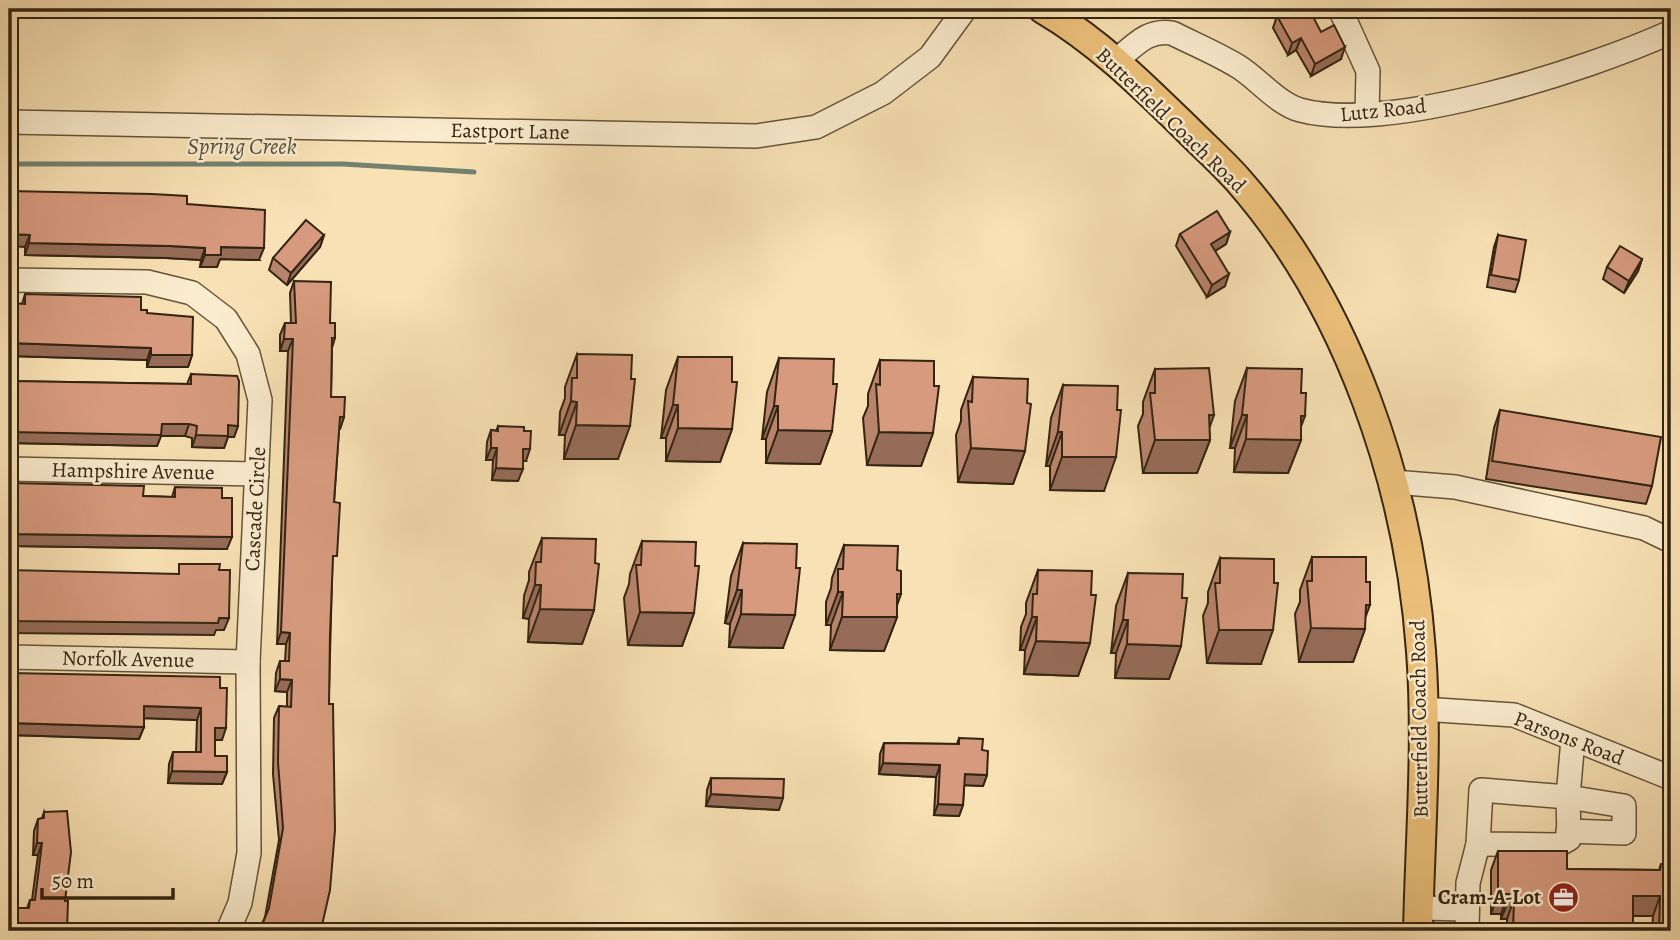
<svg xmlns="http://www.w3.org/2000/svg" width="1680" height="940" font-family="Alegreya,serif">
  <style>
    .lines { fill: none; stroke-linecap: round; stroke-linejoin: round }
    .stream { stroke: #73816f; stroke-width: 5 }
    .minor-casing { stroke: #65543a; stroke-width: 26 }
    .major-casing { stroke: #342512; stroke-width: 32 }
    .minor { stroke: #faecce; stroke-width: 23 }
    .major { stroke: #ecc07a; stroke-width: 28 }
    .wall { fill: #b9846c; stroke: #342512; stroke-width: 2 }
    .shaded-wall { fill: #966c58; stroke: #342512; stroke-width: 2 }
    .building { fill: #d79a7e; stroke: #342512; stroke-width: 2 }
    .labels { text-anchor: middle; stroke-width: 5; stroke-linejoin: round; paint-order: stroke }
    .street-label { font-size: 21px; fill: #342512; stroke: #faecce }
    .poi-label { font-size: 21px; font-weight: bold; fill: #342512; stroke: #faecce; text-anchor: end }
    .water-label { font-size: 23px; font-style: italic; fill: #545340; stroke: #faecce }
  </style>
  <rect width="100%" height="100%" fill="#f8e1b4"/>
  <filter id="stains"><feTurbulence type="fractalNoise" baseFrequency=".00286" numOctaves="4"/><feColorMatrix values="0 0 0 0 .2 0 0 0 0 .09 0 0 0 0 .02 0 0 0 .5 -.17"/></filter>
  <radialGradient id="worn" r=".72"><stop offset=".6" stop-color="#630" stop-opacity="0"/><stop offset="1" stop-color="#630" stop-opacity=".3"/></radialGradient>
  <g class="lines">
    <polyline class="stream" points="9,164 343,164 474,172"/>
    <defs>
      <g id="minor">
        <polyline points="1340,9 1368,71 1367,114"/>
        <path d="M1117 60C1135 45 1148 29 1172 33 1194 44 1218 54 1239 67 1258 79 1278 104 1300 110 1389 134 1587 70 1671 32"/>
        <polyline points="9,122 756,136 816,127 883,93 930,57 965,9"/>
        <polyline points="9,280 147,282 192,293 226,319 248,354 260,400 248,662 249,853 240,903 228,931"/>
        <polyline points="9,469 257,474"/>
        <polyline points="1394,482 1455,487 1644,528 1671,541"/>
        <polyline points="9,657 248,662"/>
        <polyline points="1422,709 1514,715 1671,778"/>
        <polygon points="1481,790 1568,797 1569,839 1558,845 1478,844"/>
        <polyline points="1568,831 1624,833 1624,806 1568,797 1573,739"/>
        <polyline points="1419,908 1467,909"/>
        <polyline points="1467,931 1468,883 1478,844"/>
      </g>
      <path id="major" d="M1043 9C1099 42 1143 86 1189 131 1205 147 1223 163 1238 180 1349 306 1409 485 1421 651 1428 743 1420 838 1418 931"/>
    </defs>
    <use href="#minor" class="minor-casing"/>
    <use href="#major" class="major-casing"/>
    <use href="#minor" class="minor"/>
    <use href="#major" class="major"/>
  </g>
  <g class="wall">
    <polygon points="1277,16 1321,32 1341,59 1311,76 1296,50 1288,55 1273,28"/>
    <polygon points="9,191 187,204 259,260 220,259 217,267 200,267 201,260 166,258 25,255 25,247"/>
    <polygon points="1230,232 1226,244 1215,251 1225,286 1207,297 1176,246 1180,234"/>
    <polygon points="324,235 320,247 287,285 269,270 273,258"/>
    <polygon points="1498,235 1519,280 1515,292 1487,287 1494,247"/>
    <polygon points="1642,259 1638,271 1624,293 1603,279 1607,267"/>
    <polygon points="294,281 330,323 335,338 332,348 331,397 344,417 340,429 339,429 334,502 323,921 319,931 259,931 265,917 279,840 273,774 274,718 279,706 287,707 287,692 275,691 276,673 280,661 285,661 286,644 277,644 288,351 280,351 280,335 285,323 291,323 290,293"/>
    <polygon points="25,294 141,310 147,313 192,355 188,367 147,367 147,360 9,356 9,303 22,304"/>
    <polygon points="577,354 618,459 564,459 565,435 559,435 560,412 565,398 565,387"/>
    <polygon points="678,357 732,429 720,462 666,461 666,438 661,438 666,390"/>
    <polygon points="779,358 832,431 820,464 766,463 766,439 762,439 767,392"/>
    <polygon points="880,360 933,433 921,466 867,465 863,418 868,406 868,394"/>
    <polygon points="1247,368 1301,428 1301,440 1288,473 1234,472 1235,448 1230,448 1235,401"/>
    <polygon points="1155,369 1209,427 1210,440 1197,473 1143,473 1138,426 1143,414 1143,402"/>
    <polygon points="191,374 238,426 234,437 228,437 224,448 192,447 192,438 185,436 161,436 157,446 9,443 9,381 187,384"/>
    <polygon points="973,377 1025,451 1013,484 958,482 956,435 961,421 961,410"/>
    <polygon points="1063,385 1104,491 1050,490 1050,466 1046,466 1051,418"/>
    <polygon points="1500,410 1652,486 1646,504 1486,479 1494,428"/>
    <polygon points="498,426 526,461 523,461 518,481 492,480 493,460 486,460 487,442 491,430 496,431"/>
    <polygon points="9,483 143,496 172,497 175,487 222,498 227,549 9,546"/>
    <polygon points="542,538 594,610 582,644 528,642 529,619 523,618 524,596 529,580 529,572"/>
    <polygon points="642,541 694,613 682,646 628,645 624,598 629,584 630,574"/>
    <polygon points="743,543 783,648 729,647 730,624 725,623 731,576"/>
    <polygon points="844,545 897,606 897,617 884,651 830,650 831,625 826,625 826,602 831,588 832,578"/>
    <polygon points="1312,557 1365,618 1365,629 1353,662 1299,662 1295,614 1300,602 1300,590"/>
    <polygon points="1220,558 1261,664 1207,663 1203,616 1208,603 1208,592"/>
    <polygon points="1038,570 1090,643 1078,676 1024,674 1025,650 1020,650 1021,627 1026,614 1026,603"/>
    <polygon points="1128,573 1181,646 1169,679 1115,678 1116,653 1111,653 1116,606"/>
    <polygon points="220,688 222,740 215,740 215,756 227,772 222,784 168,783 169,764 173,752 196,752 197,720 144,718 144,727 139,739 9,735"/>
    <polygon points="959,738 982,750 987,775 983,786 964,785 963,805 959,816 934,815 936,777 879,774 880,754 884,743 957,744"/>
    <polygon points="711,778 779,810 706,806 707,790"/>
    <polygon points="44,812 65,901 67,931 12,931 13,920 17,908 27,908 30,900 32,900 38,855 33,855 34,831 38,819 42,818"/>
    <polygon points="1498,851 1567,869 1659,870 1661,864 1671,931 1652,931 1653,916 1633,916 1633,931 1507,931 1507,919 1501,919 1501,914 1491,914 1491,870"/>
  </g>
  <g class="shaded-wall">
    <polygon points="1301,38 1296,50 1288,55 1292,43"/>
    <polygon points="1345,47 1341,59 1311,76 1315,64"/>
    <polygon points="1230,232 1226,244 1207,256 1211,244"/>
    <polygon points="9,234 30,235 25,247 9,246"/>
    <polygon points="324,235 320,247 287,285 291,273"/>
    <polygon points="29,243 170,246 205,248 201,260 166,258 25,255"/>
    <polygon points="221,247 264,248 259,260 220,259 217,267 200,267 205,255"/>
    <polygon points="1642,259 1638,271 1624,293 1629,281"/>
    <polygon points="1229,274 1225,286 1207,297 1212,285"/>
    <polygon points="284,339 293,339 288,351 280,351"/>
    <polygon points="9,343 151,348 147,360 9,356"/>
    <polygon points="151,355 192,355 188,367 147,367"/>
    <polygon points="571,401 577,402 565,435 559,435"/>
    <polygon points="673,405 678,405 666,438 661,438"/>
    <polygon points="774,406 778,406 766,439 762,439"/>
    <polygon points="1209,415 1214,415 1205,440 1210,440 1197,473 1143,473 1155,440"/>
    <polygon points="1242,415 1247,415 1235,448 1230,448"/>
    <polygon points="1301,416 1305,416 1296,440 1301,440 1288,473 1234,472 1246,439"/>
    <polygon points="340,417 344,417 340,429 335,429"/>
    <polygon points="162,424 189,424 185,436 161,436 157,446 9,443 9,435 10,432"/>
    <polygon points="228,425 238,426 234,437 228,437 224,448 192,447 196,435"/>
    <polygon points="576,425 630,426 618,459 564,459"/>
    <polygon points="678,428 732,429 720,462 666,461"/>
    <polygon points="778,430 832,431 820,464 766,463"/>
    <polygon points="879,432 933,433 921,466 867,465"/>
    <polygon points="1058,432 1062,432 1050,466 1046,466"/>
    <polygon points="491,448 497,448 493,460 486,460"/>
    <polygon points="971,448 1025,451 1013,484 958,482"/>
    <polygon points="523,449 530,449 526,461 519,461"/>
    <polygon points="1062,457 1116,457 1104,491 1050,490"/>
    <polygon points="496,468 523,469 518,481 492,480"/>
    <polygon points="10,534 232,537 227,549 9,546 9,538"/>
    <polygon points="535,585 541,585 529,619 523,618"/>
    <polygon points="737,590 742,590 730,624 725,623"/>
    <polygon points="838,592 843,592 831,625 826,625"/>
    <polygon points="897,594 901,594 893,617 897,617 884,651 830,650 842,617"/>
    <polygon points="1366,605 1370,605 1361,629 1365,629 1353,662 1299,662 1311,628"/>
    <polygon points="540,609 594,610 582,644 528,642"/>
    <polygon points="640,612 694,613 682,646 628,645"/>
    <polygon points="741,614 795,615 783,648 729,647"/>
    <polygon points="1032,617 1037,617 1025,650 1020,650"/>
    <polygon points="229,618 224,630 216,630 214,635 9,633 9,621"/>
    <polygon points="1123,620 1128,620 1116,653 1111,653"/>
    <polygon points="1219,630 1273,630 1261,664 1207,663"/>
    <polygon points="281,632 290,633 286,644 277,644"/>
    <polygon points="1036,641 1090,643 1078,676 1024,674"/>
    <polygon points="1127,644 1181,646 1169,679 1115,678"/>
    <polygon points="280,679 292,680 287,692 275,691"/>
    <polygon points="144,706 201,708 197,720 140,718"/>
    <polygon points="9,723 144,727 139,739 9,735"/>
    <polygon points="215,728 226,728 222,740 210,740"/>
    <polygon points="883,763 940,765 936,777 879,774"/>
    <polygon points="172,771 227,772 222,784 168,783"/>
    <polygon points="965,774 987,775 983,786 960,785"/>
    <polygon points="711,794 783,798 779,810 706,806"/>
    <polygon points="938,804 963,805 959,816 934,815"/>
    <polygon points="37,843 42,843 38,855 33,855"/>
    <polygon points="1498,894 1509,894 1501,914 1491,914"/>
    <polygon points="1633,896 1660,896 1653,916 1626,916"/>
    <polygon points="1509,899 1514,899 1507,919 1501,919"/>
  </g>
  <g class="building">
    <polygon points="1291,9 1309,9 1321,32 1334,25 1345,47 1315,64 1301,38 1292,43 1277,16"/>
    <polygon points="9,191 152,194 187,196 187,204 265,210 264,248 221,247 221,255 205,255 205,248 170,246 29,243 30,235 9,234"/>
    <polygon points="1217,211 1230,232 1211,244 1229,274 1212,285 1180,234"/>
    <polygon points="306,220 324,235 291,273 273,258"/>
    <polygon points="1498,235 1526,240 1519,280 1491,275"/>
    <polygon points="1620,246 1642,259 1629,281 1607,267"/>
    <polygon points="294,281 331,282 330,323 335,323 335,338 332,338 331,397 345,397 344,417 340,417 334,502 340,503 339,521 337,556 333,556 330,635 329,704 333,704 335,830 330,890 323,921 318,931 263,931 260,930 269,908 283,828 278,762 279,706 291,707 292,680 280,679 280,661 289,661 290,633 281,632 293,339 284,339 285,323 296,323"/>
    <polygon points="25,294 141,297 141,310 147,310 147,313 193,317 192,355 151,355 151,348 9,343 9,303 25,304"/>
    <polygon points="577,354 632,355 631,379 635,379 630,426 576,425 577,402 571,401 572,378 577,378"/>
    <polygon points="678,357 732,357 732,382 737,382 732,429 678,428 678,405 673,405"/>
    <polygon points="779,358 834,359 833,384 837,384 832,431 778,430 778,406 774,406"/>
    <polygon points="880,360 934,361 934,386 939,386 933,433 879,432 876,384 880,385"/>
    <polygon points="1209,368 1214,415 1209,415 1210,440 1155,440 1150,393 1155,393 1155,369"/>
    <polygon points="1247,368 1302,369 1301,393 1306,393 1305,416 1301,416 1301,440 1246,439 1247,415 1242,415"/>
    <polygon points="191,374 237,376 239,381 238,426 228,425 228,436 196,435 197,426 189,424 162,424 161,435 10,432 10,422 9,422 9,381 191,384"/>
    <polygon points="973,377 1028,379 1027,403 1031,404 1025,451 971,448 968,401 972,402"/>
    <polygon points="1063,385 1118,386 1117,410 1121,410 1116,457 1062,457 1062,432 1058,432"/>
    <polygon points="1500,410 1661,437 1652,486 1492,461"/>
    <polygon points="498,426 524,427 524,431 531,431 530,449 523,449 523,469 496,468 497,448 491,448 491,430 498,431"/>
    <polygon points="9,483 144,486 143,496 175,497 175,487 222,488 222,498 232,498 232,537 10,534 10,527 9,527"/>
    <polygon points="542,538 596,539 595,563 599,564 594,610 540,609 541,585 535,585 536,562 541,562"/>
    <polygon points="642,541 696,542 695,566 699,566 694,613 640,612 636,565 641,565"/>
    <polygon points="743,543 797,544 796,568 800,568 795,615 741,614 742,590 737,590"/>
    <polygon points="844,545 898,546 897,570 901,571 901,594 897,594 897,617 842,617 843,592 838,592 838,569 843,569"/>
    <polygon points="1312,557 1366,557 1366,582 1370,582 1370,605 1366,605 1365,629 1311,628 1307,581 1312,581"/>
    <polygon points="1220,558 1274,559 1274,583 1278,583 1273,630 1219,630 1215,583 1220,583"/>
    <polygon points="179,564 220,564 219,570 230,570 229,618 219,618 218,623 9,621 9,570 179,574"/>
    <polygon points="1038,570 1092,571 1091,595 1096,595 1090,643 1036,641 1037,617 1032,617 1033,594 1037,594"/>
    <polygon points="1128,573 1183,574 1182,598 1187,598 1181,646 1127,644 1128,620 1123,620"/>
    <polygon points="9,673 220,677 220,688 227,688 226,728 215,728 215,756 227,756 227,772 172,771 173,752 201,752 201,708 144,706 144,727 9,723"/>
    <polygon points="959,738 983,739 982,750 988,751 987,775 965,774 963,805 938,804 940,765 883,763 884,743 959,744"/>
    <polygon points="711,778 784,779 783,798 711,794"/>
    <polygon points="67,811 71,852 65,901 68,901 67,931 16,931 17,908 29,908 30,900 35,900 42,843 37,843 38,819 44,818 44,812"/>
    <polygon points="1498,851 1567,851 1567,869 1660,870 1661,864 1671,865 1671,931 1659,931 1660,896 1633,896 1633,931 1513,931 1514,899 1509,899 1509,894 1498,894"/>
  </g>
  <defs>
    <symbol id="office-disc" viewBox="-11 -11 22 22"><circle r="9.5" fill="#8f2418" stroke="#faecce"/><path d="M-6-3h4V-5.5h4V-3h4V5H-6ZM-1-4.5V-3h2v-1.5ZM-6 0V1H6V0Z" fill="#fff"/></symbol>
  </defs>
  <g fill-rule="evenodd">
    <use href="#office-disc" x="1546" y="880" width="35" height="35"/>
  </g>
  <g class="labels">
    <g class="street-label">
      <text transform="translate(1383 110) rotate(-6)" y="7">Lutz Road</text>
      <text transform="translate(1171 120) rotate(44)" y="7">Butterfield Coach Road</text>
      <text transform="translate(510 131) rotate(1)" y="7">Eastport Lane</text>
      <text transform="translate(133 471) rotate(1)" y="7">Hampshire Avenue</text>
      <text transform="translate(255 509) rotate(-87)" y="7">Cascade Circle</text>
      <text transform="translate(128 659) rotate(1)" y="7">Norfolk Avenue</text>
      <text transform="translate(1419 719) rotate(-91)" y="7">Butterfield Coach Road</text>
      <text transform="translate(1569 738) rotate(21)" y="7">Parsons Road</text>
    </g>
    <g class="poi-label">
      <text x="1541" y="904">Cram-A-Lot</text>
    </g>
    <g class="water-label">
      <text x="242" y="154">Spring Creek</text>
    </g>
  </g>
  <rect width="1680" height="940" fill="none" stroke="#f8e1b4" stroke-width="35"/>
  <rect x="10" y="10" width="1659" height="919" fill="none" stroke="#342512" stroke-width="3.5"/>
  <rect x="18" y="18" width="1645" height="905" fill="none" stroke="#342512" stroke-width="2"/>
  <path d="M42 888v10h131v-10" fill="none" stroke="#342512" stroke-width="3.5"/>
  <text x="52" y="888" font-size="21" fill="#342512" stroke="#faecce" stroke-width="5" paint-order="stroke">50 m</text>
  <rect width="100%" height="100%" filter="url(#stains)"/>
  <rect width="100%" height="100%" fill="url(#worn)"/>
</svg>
